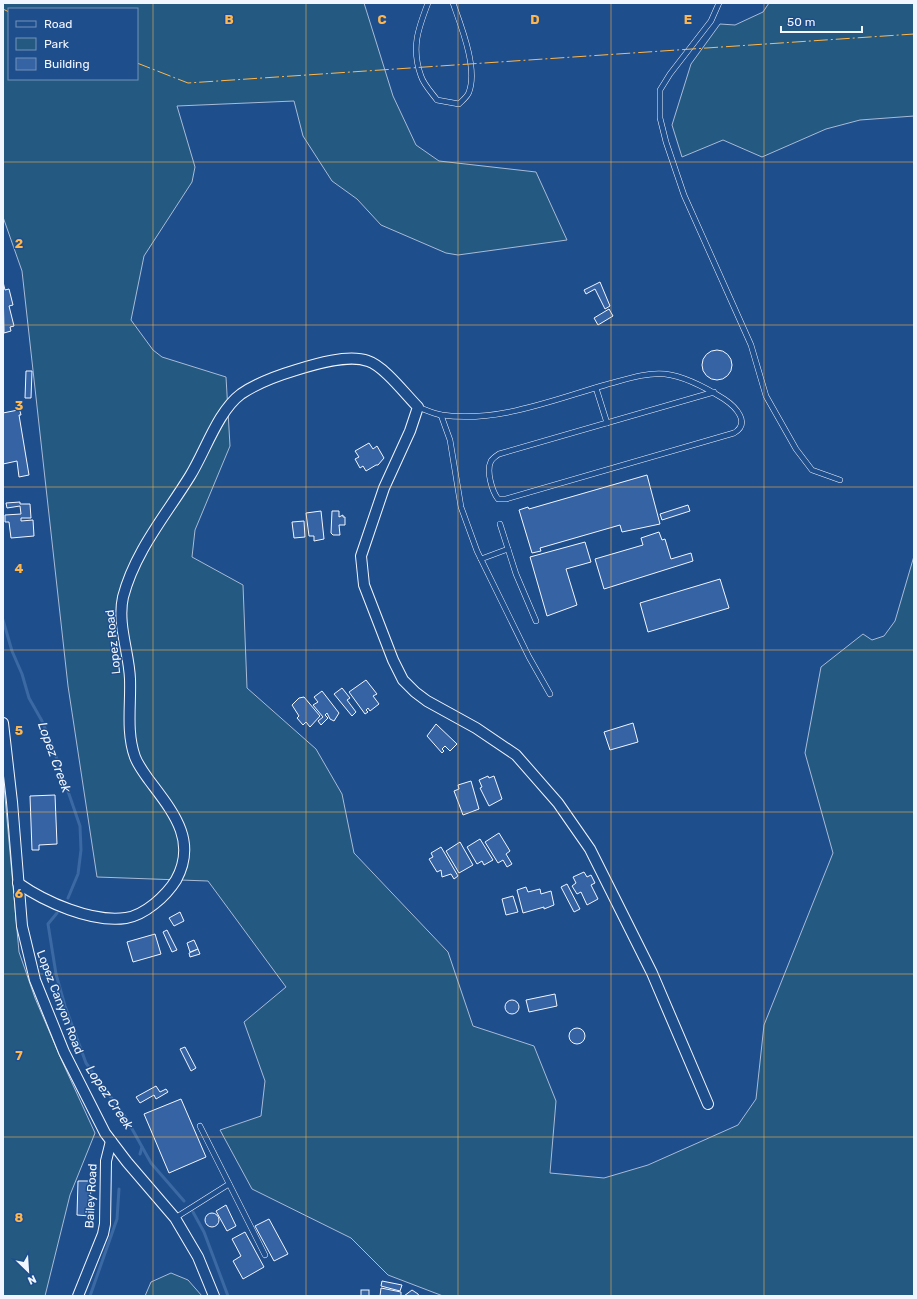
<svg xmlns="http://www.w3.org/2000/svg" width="917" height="1299" font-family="Rubik,sans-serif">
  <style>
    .green { fill: #245a82; stroke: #a8bbd7; fill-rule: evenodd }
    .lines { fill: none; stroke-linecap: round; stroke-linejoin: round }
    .stream { stroke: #3b69a3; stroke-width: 3 }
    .building { fill: #3563a3; stroke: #f2f6ff }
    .service-casing { stroke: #f2f6ff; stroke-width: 6 }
    .minor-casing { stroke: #f2f6ff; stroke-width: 12 }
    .service { stroke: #1f4e8c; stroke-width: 5 }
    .minor { stroke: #1f4e8c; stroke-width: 10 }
    .power { stroke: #ffb74d; stroke-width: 1; stroke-dasharray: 14 3 2 3; stroke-linecap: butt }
    .grid { fill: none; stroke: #ffb74d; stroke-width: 1; stroke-opacity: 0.55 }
    .labels { text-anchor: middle; stroke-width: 3; stroke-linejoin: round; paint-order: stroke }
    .street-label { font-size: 12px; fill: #f2f6ff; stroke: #1f4e8c }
    .water-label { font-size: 13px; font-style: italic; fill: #f2f6ff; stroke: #1f4e8c }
    .grid-label { font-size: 13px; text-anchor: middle; font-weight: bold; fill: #ffb74d; stroke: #1f4e8c; stroke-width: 3; stroke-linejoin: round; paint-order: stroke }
  </style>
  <rect width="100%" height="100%" fill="#1f4e8c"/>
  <g class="green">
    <path d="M3 3H364L393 96 416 145 439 161 536 172 567 240 458 255 446 253 381 225 357 199 332 181 303 136 294 101 177 106 195 167 192 182 144 256 131 320 153 350 162 357 226 377 230 446 195 530 192 557 243 585 247 688 316 749 342 794 354 853 448 952 473 1026 534 1046 556 1101 550 1173 604 1178 648 1165 738 1125 756 1099 764 1025 833 853 805 753 821 667 863 634 872 640 884 636 895 621 914 556V1296H443L388 1275 351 1238 252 1189 220 1130 261 1116 265 1081 244 1022 286 987 208 881 97 877 68 686 22 271 3 217ZM9 9H137V79H9Z"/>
    <polygon points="769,3 914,3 914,116 860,120 826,129 762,157 723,140 682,157 672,125 691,64 720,24 735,25 763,12"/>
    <polygon points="3,775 19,952 35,998 62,1061 95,1133 70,1195 45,1296 3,1296"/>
    <polygon points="171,1273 188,1280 202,1296 145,1296 151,1282"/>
  </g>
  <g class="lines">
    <g class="stream">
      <polyline points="3,620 12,651 22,674 29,698 42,721 52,745 80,826 81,850 78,874 68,898"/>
      <polyline points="57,913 48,924 56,974 65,1006 86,1063 126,1118 151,1163 184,1201"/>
      <polyline points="140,1154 142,1147"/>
      <polyline points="193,1212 204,1232 228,1296"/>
      <polyline points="90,1296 117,1219 119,1189"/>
    </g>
  </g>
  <g class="building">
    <polygon points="3,282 5,290 9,289 13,305 9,306 14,326 10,327 11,331 4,333"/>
    <polygon points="600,282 610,306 605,309 595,289 586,294 584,290"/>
    <polygon points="609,309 613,316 598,325 594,318"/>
    <circle cx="717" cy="365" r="15"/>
    <polygon points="26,371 32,371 31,398 25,398"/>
    <polygon points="18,410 20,411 21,415 19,415 29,475 19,477 17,461 3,464 3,413"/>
    <polygon points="369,443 373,449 377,446 384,458 378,465 376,465 366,471 363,466 360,468 355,459 359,457 355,451"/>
    <polygon points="647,475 660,524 622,532 620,525 540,548 541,551 532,553 519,510 528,507 529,509"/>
    <polygon points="20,502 20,504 30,504 31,518 21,518 21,521 33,520 34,536 11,538 9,522 5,522 5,515 21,514 20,506 7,508 6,503"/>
    <polygon points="688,505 690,511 662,520 660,514"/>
    <polygon points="321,511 324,539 314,541 314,536 309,536 306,513"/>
    <polygon points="332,511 339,511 339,517 343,515 343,517 345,517 345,525 339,525 340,535 333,535 331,533"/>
    <polygon points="304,521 305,537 294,538 292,522"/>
    <polygon points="659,532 662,540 665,539 671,559 691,553 693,561 604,589 595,559 643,545 641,538"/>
    <polygon points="585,542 591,562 566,569 577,605 547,616 530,557"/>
    <polygon points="720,579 729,608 648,632 640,603"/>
    <polygon points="366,680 377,694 373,696 379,704 370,711 368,708 366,710 368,712 365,714 349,692"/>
    <polygon points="342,688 350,698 347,700 356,712 352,716 334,694"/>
    <polygon points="322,691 339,713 334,721 330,719 327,713 325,715 328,718 321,725 318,721 323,717 313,705 318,702 314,697"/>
    <polygon points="304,697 320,716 310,727 306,722 303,725 297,718 299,716 292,705 299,698"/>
    <polygon points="633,723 638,742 610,750 604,732"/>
    <polygon points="436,724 457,744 450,751 445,746 442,749 444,751 442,753 427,736"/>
    <polygon points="488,776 489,778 494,776 502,799 489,806 480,788 482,787 479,780"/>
    <polygon points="471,781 479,809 463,815 454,791 459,789 458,785"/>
    <polygon points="55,795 57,844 39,845 39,850 32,850 30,796"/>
    <polygon points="499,833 510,851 506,854 512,864 507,867 503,860 498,863 485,842"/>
    <polygon points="480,839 493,860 484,865 482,861 477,864 467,847"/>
    <polygon points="460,842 473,865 459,873 446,851"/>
    <polygon points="441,847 458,876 454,879 451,874 442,877 441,870 437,872 429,859 433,857 431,853"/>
    <polygon points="584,872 587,877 591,875 595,883 591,885 598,899 587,905 581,892 577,894 572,886 576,883 573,877"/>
    <polygon points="567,884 580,909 574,912 561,887"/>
    <polygon points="526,887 528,892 540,889 541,894 551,891 554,905 544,909 544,907 523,913 517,890"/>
    <polygon points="513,896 518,912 506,915 502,899"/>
    <polygon points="180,912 184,921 174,926 169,918"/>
    <polygon points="167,930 177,950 172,952 163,932"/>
    <polygon points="155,934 161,954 133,962 127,942"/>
    <polygon points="194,940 198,949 190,952 187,943"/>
    <polygon points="198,949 200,954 190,957 189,953"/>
    <polygon points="555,994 557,1006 529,1012 526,1000"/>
    <circle cx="512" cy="1007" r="7"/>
    <circle cx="577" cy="1036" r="8"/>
    <polygon points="185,1047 196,1068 191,1071 180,1049"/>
    <polygon points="156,1086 160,1092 166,1089 168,1092 156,1099 154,1095 140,1103 136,1097"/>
    <polygon points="181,1099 206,1157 169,1173 144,1114"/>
    <polygon points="78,1181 91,1181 90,1216 77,1215"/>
    <polygon points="226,1205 236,1226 227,1231 216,1211"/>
    <circle cx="212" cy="1220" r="7"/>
    <polygon points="269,1219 288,1254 274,1261 255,1226"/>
    <polygon points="245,1232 264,1267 243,1279 233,1261 241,1256 232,1239"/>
    <polygon points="382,1281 402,1285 400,1291 381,1286"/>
    <polygon points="381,1288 401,1292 401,1296 380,1296"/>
    <rect x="361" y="1290" width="8" height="6"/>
    <polygon points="412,1290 418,1294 419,1296 404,1296"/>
  </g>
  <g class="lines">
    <defs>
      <g id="service">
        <path d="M428 3C418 29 411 48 421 76 424 85 432 93 437 100L459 104C462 101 468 96 469 92 478 68 461 26 453 3"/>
        <polyline points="719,3 711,21 670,74 660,90 660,118 666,142 684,195 751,345 766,396 796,449 812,470 840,480"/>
        <polyline points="596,388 607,423"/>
        <path d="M418 407C426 410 434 414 442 415 497 423 553 400 605 385 624 380 646 372 665 374 683 376 708 389 724 399 736 407 751 423 734 433L506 499H498C492 491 486 471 491 461 493 458 496 456 499 454L714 392"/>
        <polyline points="441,415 450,440 461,507 477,551 529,657 550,694"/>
        <polyline points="500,524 516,574 536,621"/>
        <polyline points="481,559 508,549"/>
        <polyline points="200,1126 265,1255"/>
        <polyline points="175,1218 229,1184"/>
      </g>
      <g id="minor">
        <polyline points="3,723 12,802 22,926 35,980 64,1052 105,1133 127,1162 175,1218 198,1257 214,1296"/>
        <path d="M18 883C45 902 92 923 126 918 145 915 166 896 176 880 198 840 172 811 149 780 144 773 138 765 135 757 126 732 131 705 130 679 129 652 117 624 123 597 135 551 166 515 190 476 205 452 218 411 241 394 257 383 276 376 296 370 315 364 348 354 368 361 384 366 406 395 418 407L410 431 384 488 361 556 364 585 393 660 403 680 415 692 427 701 476 728 516 755 558 803 590 849 652 973 708 1104"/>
        <polyline points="78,1296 103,1234 105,1224 106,1161 111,1141"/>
      </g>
    </defs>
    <use href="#service" class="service-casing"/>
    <use href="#minor" class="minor-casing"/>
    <use href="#service" class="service"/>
    <use href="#minor" class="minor"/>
    <g class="power">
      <polyline points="3,9 9,12"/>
      <polyline points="137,63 188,83 914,34"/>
    </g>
  </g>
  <path class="grid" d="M153 3V1296M306 3V1296M458 3V1296M611 3V1296M764 3V1296M3 162H914M3 325H914M3 487H914M3 650H914M3 812H914M3 974H914M3 1137H914"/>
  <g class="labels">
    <g class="street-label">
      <text transform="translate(113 642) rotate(-96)" y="4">Lopez Road</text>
      <text transform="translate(60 1002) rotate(69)" y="4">Lopez Canyon Road</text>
      <text transform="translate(91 1196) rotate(-87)" y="4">Bailey Road</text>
    </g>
    <g class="water-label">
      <text transform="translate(55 757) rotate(70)" y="5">Lopez Creek</text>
      <text transform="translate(110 1097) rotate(56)" y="5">Lopez Creek</text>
    </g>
  </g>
  <g class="grid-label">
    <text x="229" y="24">B</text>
    <text x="382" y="24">C</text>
    <text x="535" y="24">D</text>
    <text x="688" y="24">E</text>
    <text x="19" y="248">2</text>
    <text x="19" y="410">3</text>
    <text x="19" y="573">4</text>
    <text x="19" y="735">5</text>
    <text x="19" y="898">6</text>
    <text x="19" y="1060">7</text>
    <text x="19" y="1222">8</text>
  </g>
  <rect width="917" height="1299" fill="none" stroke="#f2f6ff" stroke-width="8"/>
  <rect x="8" y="8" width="130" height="72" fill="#1f4e8c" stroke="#7391ba"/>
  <rect x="16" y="21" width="20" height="6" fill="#1f4e8c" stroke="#7391ba"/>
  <text x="44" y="28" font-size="12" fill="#f2f6ff">Road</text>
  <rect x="16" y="38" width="20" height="12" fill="#245a82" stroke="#7391ba"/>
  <text x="44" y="48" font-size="12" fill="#f2f6ff">Park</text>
  <rect x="16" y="58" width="20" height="12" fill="#3563a3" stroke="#7391ba"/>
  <text x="44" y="68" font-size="12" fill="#f2f6ff">Building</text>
  <g transform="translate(28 1271) rotate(155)" stroke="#1f4e8c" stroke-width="3" paint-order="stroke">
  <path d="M0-3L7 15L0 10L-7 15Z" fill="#f2f6ff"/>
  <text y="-6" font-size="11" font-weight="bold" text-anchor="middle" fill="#f2f6ff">N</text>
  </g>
  <path d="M781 26v6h81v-6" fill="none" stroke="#f2f6ff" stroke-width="2"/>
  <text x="787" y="26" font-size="12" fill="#f2f6ff" stroke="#1f4e8c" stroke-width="3" paint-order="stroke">50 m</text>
</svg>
